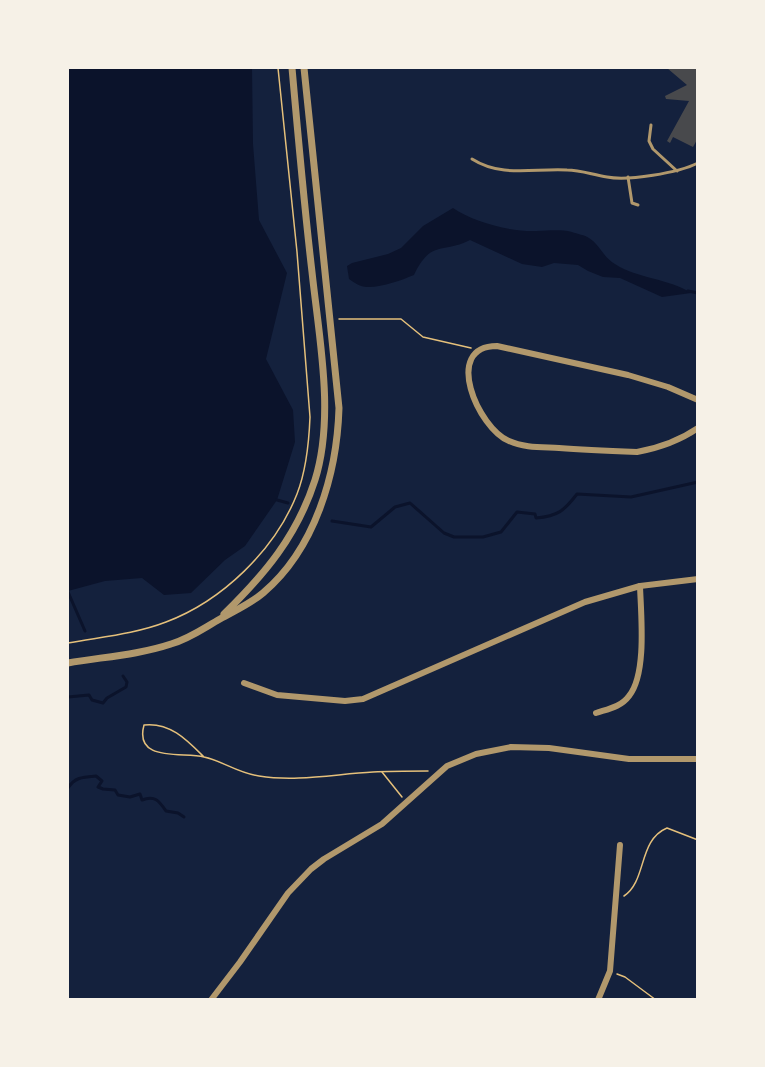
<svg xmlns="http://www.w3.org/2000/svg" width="765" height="1067" font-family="Montserrat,sans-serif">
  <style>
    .water { fill: #0b132b }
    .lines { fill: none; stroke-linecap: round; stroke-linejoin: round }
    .stream { stroke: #0b132b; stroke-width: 3 }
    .building { fill: #48494c }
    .path { stroke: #e5c07b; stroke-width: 1.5 }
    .service { stroke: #b1986c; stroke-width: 3 }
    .minor { stroke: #b1986c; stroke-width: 6 }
    .tertiary { stroke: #b1986c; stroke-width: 7 }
  </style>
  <rect width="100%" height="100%" fill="#14213d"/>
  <g class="water">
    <polygon points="68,68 252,68 253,144 259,220 287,273 266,359 293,410 295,442 277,500 245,546 225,560 191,593 164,595 142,578 105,581 68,591"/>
    <path d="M453 208C473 222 511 232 536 231 548 231 559 229 572 232 577 234 585 235 589 238 599 244 604 258 615 264 638 279 668 278 691 293L662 297 620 278 603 277 588 271 578 265 554 263 542 267 522 264 470 240C443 254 431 239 414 275 402 280 380 288 367 287 360 287 355 283 349 279L347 266 352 263 388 254 401 248 423 226Z"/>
  </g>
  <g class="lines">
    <g class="stream">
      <polyline points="688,291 698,293"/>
      <polyline points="277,500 288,503"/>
      <path d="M332 521 371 527 395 507 410 503 444 533 454 537H483L501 532 517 512 535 514 536 518C558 516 564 511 577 494L631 497 698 482"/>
      <polyline points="68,592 85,631"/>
      <polyline points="68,697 89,695 92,700 103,703 107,698 126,687 127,682 123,676"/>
      <path d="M68 788C75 777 83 777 96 776L102 781 98 787 103 789 115 790 118 795 130 797 140 794 142 800C155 795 159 801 166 811L178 813 184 817"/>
    </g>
  </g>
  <polygon class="building" points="667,68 698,68 698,138 693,147 673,137 670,143 667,141 689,101 666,99 665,96 687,85"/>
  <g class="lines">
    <g class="path">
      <polyline points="339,319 401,319 423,337 471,348"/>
      <path d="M68 643C100 637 135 634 166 622 222 601 275 550 297 494 306 471 309 442 310 417L297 252 278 68"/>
      <path d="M204 757C187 740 170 722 144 725 134 762 181 752 204 757 223 761 237 773 259 776 297 782 335 774 373 772 391 771 410 771 428 771"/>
      <polyline points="382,772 402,797"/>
      <path d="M624 896C647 881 638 840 667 828L698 840"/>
      <polyline points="617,974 625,977 656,1000"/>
    </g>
    <g class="service">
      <polyline points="651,125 649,141 653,149 677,171"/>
      <path d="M472 159C502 178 534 168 567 170 581 170 593 175 607 177 628 181 678 173 698 163"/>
      <polyline points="628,177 632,203 638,205"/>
    </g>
    <g class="minor">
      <path d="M698 400 668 387 628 375 497 346C442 346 478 428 509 441 524 448 543 447 559 448 585 450 611 451 637 452 659 448 679 441 698 428"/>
      <polyline points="244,683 277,695 345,701 363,699 585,602 640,586 698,579"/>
      <path d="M596 713C608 709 621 707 629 696 647 674 641 615 640 586"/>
      <polyline points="211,1000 240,962 288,893 311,869 324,859 382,824 447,766 476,754 511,747 549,748 629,759 698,759"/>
      <polyline points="598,1000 610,971 620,845"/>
    </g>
    <g class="tertiary">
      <path d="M224 614C265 574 297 536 315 480 335 416 319 338 312 272 304 204 298 136 292 68"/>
      <path d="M68 663C102 657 138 655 171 644 189 639 204 628 220 619 234 611 250 604 263 593 315 549 337 474 339 408L304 68"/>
    </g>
  </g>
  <rect width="765" height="1067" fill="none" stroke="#f6f1e7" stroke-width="138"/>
</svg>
